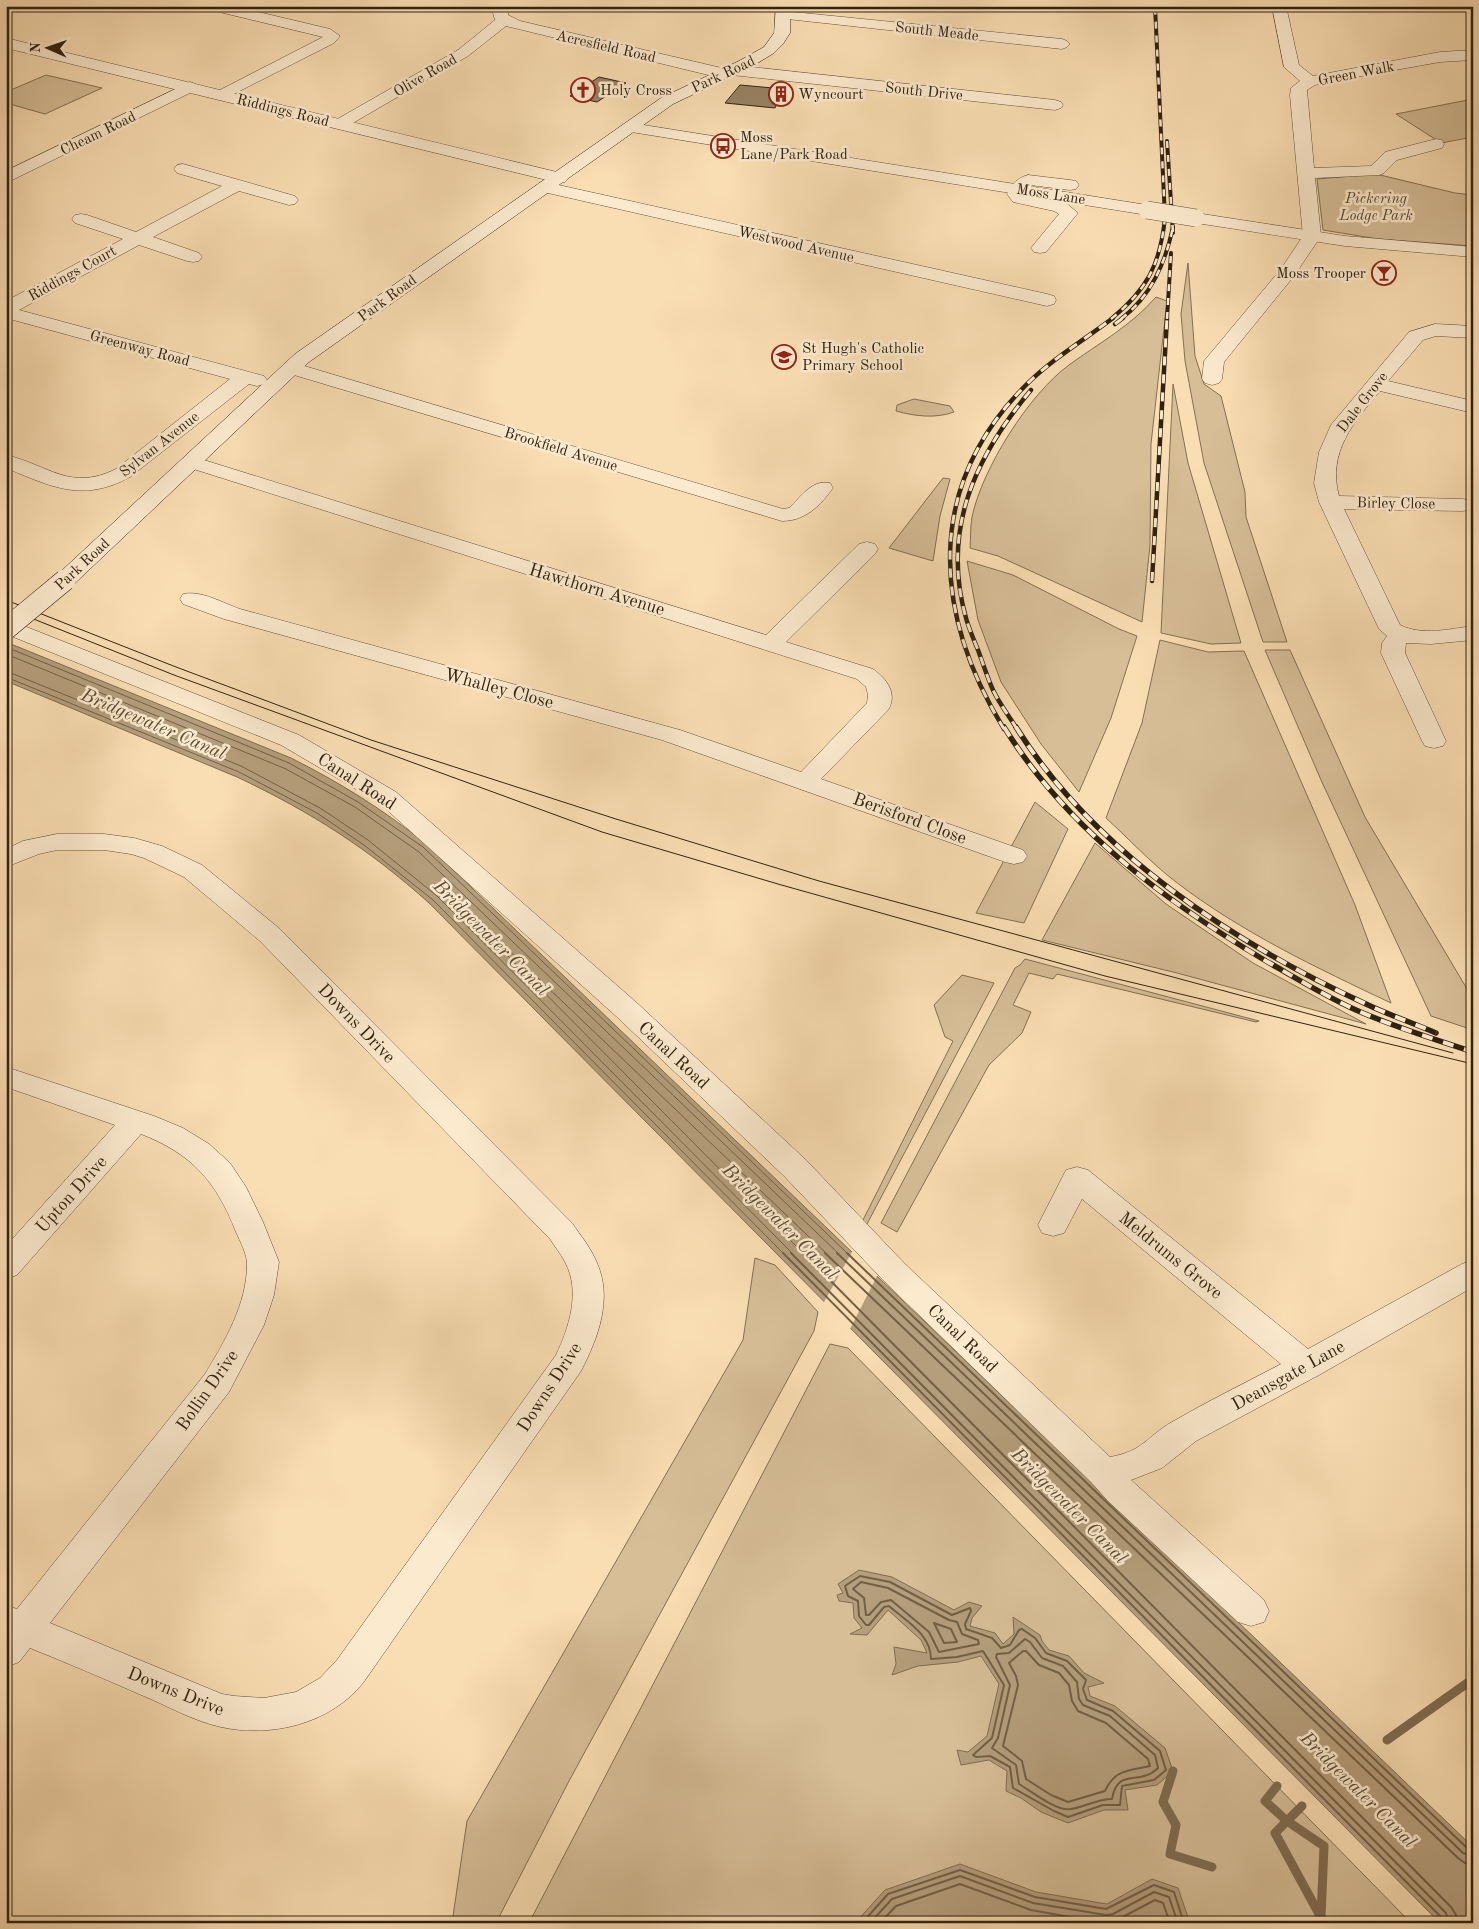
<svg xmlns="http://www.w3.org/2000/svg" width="1479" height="1929" font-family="'Old Standard TT',serif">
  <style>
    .green { fill: #d7be97; stroke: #837054 }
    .water { fill: #b59e7c; stroke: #7f6c51 }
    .pier { fill: #fadeb3 }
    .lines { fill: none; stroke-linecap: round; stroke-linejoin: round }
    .shore-far1 { stroke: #726046; stroke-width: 1 }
    .shore { stroke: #726046; stroke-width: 2 }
    .stream { stroke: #7f6c51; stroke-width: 9 }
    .building { fill: #998465; stroke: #2f2211 }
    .minor-casing { stroke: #62513a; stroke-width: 1 }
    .tertiary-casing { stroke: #62513a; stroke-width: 1 }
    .secondary-casing { stroke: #2f2211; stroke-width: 1 }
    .minor { fill: #fceace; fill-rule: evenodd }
    .tertiary { fill: #fceace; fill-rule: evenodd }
    .secondary { fill: #fceace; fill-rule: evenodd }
    .tram { stroke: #2f2211; stroke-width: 1 }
    .rail-far2-casing { stroke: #2f2211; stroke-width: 4 }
    .rail-far1-casing { stroke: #2f2211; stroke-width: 4.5 }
    .rail-casing { stroke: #2f2211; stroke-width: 5.5 }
    .rail-far2 { stroke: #fceace; stroke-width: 2.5; stroke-dasharray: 7; stroke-linecap: butt }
    .rail-far1 { stroke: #fceace; stroke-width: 3; stroke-dasharray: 9; stroke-linecap: butt }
    .rail { stroke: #fceace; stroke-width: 4; stroke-dasharray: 11; stroke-linecap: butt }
    .tertiary-bridge-casing { stroke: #62513a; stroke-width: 18; stroke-linecap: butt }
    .secondary-bridge-casing { stroke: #2f2211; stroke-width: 22; stroke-linecap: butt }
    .tertiary-bridge { stroke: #fceace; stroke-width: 17 }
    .secondary-bridge { stroke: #fceace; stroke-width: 21 }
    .labels { text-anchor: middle; stroke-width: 5; stroke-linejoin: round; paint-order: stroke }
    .far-street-label { font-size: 15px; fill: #2f2211; stroke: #fceace }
    .far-poi-label { font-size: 15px; fill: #2f2211; stroke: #fceace; text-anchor: start }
    .far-park-label { font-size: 15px; font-style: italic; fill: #594932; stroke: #fceace }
    .street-label { font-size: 18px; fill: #2f2211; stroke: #fceace }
    .water-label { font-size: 19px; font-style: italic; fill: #5e4d36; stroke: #fceace }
  </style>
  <rect width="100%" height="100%" fill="#fadeb3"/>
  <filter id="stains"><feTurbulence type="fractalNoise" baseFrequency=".004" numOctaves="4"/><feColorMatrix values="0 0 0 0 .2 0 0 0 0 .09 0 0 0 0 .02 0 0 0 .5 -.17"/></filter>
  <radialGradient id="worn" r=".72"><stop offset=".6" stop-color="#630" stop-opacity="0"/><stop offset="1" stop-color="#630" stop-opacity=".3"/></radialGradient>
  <g class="green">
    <polygon points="46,75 102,88 45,114 6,103 6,92"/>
    <polygon points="1473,99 1473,137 1441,143 1396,114"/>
    <polygon points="1376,174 1455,193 1473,195 1473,246 1378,239 1323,230 1317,179"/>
    <polygon points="1188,263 1195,356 1204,384 1221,396 1245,492 1246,517 1287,642 1263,642 1204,463 1185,361 1181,314"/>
    <path d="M1156 297 1167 301 1151 444 1150 545 1142 622 998 556 970 548C971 538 970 527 972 517 982 469 1029 394 1069 365 1099 343 1131 326 1156 297Z"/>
    <polygon points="1173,384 1188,463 1241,643 1211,644 1161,633"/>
    <path d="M914 399 950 406 954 412C935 419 914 416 896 411L897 405Z"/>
    <polygon points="943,478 950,479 940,516 933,561 889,548"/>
    <polygon points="967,561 1013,575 1119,629 1137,636 1111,718 1079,792 1041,744 1001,682 978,620"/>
    <path d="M1160 640 1208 652 1244 651 1355 905 1391 1003C1317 968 1241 932 1176 882 1151 863 1129 839 1106 818L1142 723Z"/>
    <polygon points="1265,650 1290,650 1365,817 1473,999 1473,1030 1431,1016 1321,780"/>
    <polygon points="1035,802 1068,829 1024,923 976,913"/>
    <polygon points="1095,843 1166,904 1253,963 1366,1024 1177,973 1042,940"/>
    <polygon points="1025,959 1259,1021 1256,1022 1057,974 1053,979 1029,973 1013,1005 1031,1012 1022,1033 989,1065 897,1232 881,1223 1015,968 1020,965"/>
    <polygon points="962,975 994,983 867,1224 862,1222 953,1041 945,1037 934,1005"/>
    <polygon points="755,1258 775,1265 818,1312 814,1331 569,1781 496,1923 452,1923 467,1821 743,1340"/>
    <polygon points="830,1344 848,1348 1411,1923 529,1923"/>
  </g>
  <g class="water">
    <path d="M6 642 291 758C339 782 384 810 426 844L1473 1847V1923H1440L429 903C369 849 311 812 237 777L6 681Z"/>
    <polygon points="859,1570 892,1577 954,1610 969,1602 982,1606 972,1618 970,1626 995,1633 1003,1644 1014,1634 1013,1617 1040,1635 1042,1641 1049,1650 1069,1656 1084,1673 1104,1683 1088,1687 1090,1696 1115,1706 1165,1748 1173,1771 1157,1785 1125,1790 1128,1810 1104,1810 1068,1823 1041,1812 1021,1798 1006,1791 1007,1771 989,1760 961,1765 957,1750 968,1752 987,1736 999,1684 981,1656 958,1662 918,1666 892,1675 896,1664 894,1647 927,1653 921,1640 888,1610 867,1635 850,1634 862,1628 854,1618 853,1603 839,1601 837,1595 843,1593 838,1584"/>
    <polygon points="960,1864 1036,1892 1107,1904 1152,1879 1178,1888 1190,1923 855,1923 885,1890"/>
  </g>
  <polygon class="pier" points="853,1250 878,1274 849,1331 823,1304"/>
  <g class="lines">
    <g class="shore-far1">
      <polyline points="6,647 289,763 358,802 423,847 848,1254"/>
      <polyline points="6,654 286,769 355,807 419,852 839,1254"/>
      <polyline points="6,671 241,766 320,808 368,840 437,896 793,1254"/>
      <polyline points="6,677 239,772 317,813 364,845 433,900 784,1254"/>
      <polyline points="804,1254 495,943 495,940 498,940 827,1254"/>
    </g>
    <g class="shore">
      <polyline points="783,1253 1441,1917 1443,1923"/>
      <polyline points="791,1253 1446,1913 1449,1923"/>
      <polyline points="803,1253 1451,1907 1456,1915 1457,1923"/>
      <polyline points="825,1253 1458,1858 1465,1863 1473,1864"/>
      <polyline points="837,1253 1463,1853 1473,1856"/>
      <polyline points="847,1253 1467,1848 1473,1850"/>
      <path d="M860 1576 890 1582 952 1615 970 1608 971 1611 965 1624 966 1629 992 1638 1001 1648 1010 1645 1019 1630 1022 1629 1035 1638 1046 1653 1067 1661 1086 1680 1083 1689 1087 1700 1113 1711 1160 1751 1166 1770 1154 1780 1122 1786 1120 1805H1103L1068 1817 1054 1811 1013 1788 1010 1767 990 1756 976 1757 973 1755 992 1738 1004 1685 983 1651 957 1657 931 1659C931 1634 906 1621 889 1606L884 1607 869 1625H866L859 1616 858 1601 848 1596 845 1586Z"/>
      <polygon points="861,1582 888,1588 949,1620 957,1622 962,1634 978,1640 979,1644 939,1652 929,1632 891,1600 881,1602 869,1615 866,1615 864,1598 853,1589"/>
      <polygon points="934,1623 951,1629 957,1642 944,1643"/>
      <path d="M1025 1639 1030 1642 1042 1658 1063 1666 1077 1682 1079 1699 1083 1705 1110 1716 1155 1755 1158 1768C1139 1787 1118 1766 1112 1799 1097 1799 1085 1807 1071 1809 1057 1812 1031 1791 1019 1784L1016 1765 992 1748 998 1738 1010 1685 996 1657 997 1654 1009 1653Z"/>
      <path d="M1023 1651H1026L1039 1665 1059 1673 1069 1685 1072 1701 1078 1711 1106 1723 1148 1759 1150 1766C1129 1771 1115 1769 1105 1791L1068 1802 1051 1795 1026 1779 1022 1761 1003 1746 1018 1685 1016 1676 1009 1663Z"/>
      <polyline points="862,1923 888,1894 960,1870 1035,1897 1106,1909 1154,1885 1174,1892 1184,1923"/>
      <polyline points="870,1923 892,1899 960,1876 1033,1903 1106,1915 1113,1914 1154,1892 1169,1897 1178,1923"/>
      <polyline points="880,1923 896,1906 960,1884 1031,1910 1104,1923"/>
      <polyline points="1111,1923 1155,1900 1163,1903 1170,1923"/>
    </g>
    <g class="stream">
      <polyline points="1387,1740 1473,1679"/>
      <polyline points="1173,1771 1163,1802 1176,1825 1170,1854 1212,1867"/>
      <polyline points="1277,1786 1265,1801 1287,1821 1324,1846 1321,1917"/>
      <polyline points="1302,1806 1275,1833 1324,1923"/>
    </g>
  </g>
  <g class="building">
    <polygon points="599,77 626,83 597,102 570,96"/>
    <polygon points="740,85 784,89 775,108 725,103"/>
  </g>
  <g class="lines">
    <defs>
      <g id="minor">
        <polygon points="205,6 233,6 330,29 340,36 334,43 222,100 216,98 214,95 216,92 323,37 207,9"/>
        <polygon points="495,6 510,6 508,15 520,21 726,69 733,65 1055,100 1061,102 1063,105 1061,108 1055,110 732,75 725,79 506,26 468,56 346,127 334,127 332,124 334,121 458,50 495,20 493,13"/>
        <polygon points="1272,6 1286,6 1299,65 1313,76 1440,52 1473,50 1473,60 1440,62 1328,82 1315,85 1307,90 1314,168 1371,166 1385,152 1436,139 1442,140 1444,144 1442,148 1397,160 1384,173 1379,175 1315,178 1321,236 1294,276 1224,362 1222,379 1219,383 1212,385 1205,383 1202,379 1204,361 1281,269 1303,236 1290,95 1291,88 1300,81 1284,67"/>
        <polygon points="783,11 1062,39 1067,41 1070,44 1067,47 1062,49 778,18 776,15 778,12"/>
        <polygon points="190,82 196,84 198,87 196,90 6,183 6,171"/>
        <path d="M183 164 295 196 298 200 295 204 289 205 239 191 153 237 199 253 202 257 199 261 193 262 187 261 139 245 19 310 264 376 267 380 264 384 257 386 249 384 130 477C83 503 52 487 6 468V455C49 465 70 492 116 469L230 379 6 318V301L123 239 75 223 72 219 75 215 81 214 87 215 136 232 222 186 177 173 174 169 177 165Z"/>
        <path d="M1028 175 1070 180 1076 181 1079 185 1076 189 1070 190 1030 185 1025 194 1066 203 1078 213 1046 252 1040 253 1034 252 1031 248 1059 214 1054 211 1013 202 1007 194C1012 184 1017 178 1028 175Z"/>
        <polygon points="545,182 1047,294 1054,296 1056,300 1054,304 1047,306 539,191 536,187 539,183"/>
        <path d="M1435 324 1473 326V338L1436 336 1423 340 1388 381 1473 401V413L1380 391C1354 422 1327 452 1339 496L1462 499 1470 500 1473 505 1470 510 1462 511 1344 509 1400 625C1422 636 1449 629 1473 626V640L1431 644 1406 643 1405 653 1446 741 1443 746 1434 748 1425 746 1422 741 1381 653 1382 643 1387 636 1379 629 1319 502 1314 483 1319 452 1331 425 1409 332Z"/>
        <path d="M291 362 783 509 789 508C801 497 812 479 830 483L833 488C820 506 805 521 782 521L284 372 281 368 284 364Z"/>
        <path d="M191 456 766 635 859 544 867 542 875 544 878 549 875 554 786 642 873 669C887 679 898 694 888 710L821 779 1023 850 1027 856 1023 862 1014 864 1005 862 662 740 224 619 183 604 180 599 183 594C201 590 223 603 240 609L680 730 801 772 867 703 868 695 866 687 857 679 184 466 181 462 184 458Z"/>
        <path d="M9 620 299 735 396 792 637 1003 806 1160 905 1264 1110 1457C1144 1451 1146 1437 1172 1422 1208 1401 1245 1383 1281 1364L1082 1199 1064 1233 1053 1236 1042 1233 1038 1225 1066 1170 1077 1167 1088 1170 1308 1349 1462 1264 1473 1260V1287L1319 1375 1196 1441 1162 1468 1131 1480 1264 1600 1269 1611 1264 1622 1251 1626 1238 1622 1108 1501 1091 1482 883 1280 784 1176 617 1017 378 802 281 745 6 634V621Z"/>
        <path d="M57 834H104L134 838 162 846 202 865 280 929 572 1223C581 1236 591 1248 597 1263 613 1299 598 1338 581 1371L363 1683C330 1724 271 1738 221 1727 193 1721 166 1705 139 1694 103 1678 67 1663 30 1648L19 1662 6 1667V1605L17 1609 205 1374C225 1341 247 1304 247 1264 247 1254 240 1241 236 1232 216 1181 192 1154 141 1134L17 1275 6 1279V1246L115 1125 6 1087V1067L154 1116 183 1128 209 1144 230 1163 246 1187 263 1222 279 1262 274 1295 264 1325 229 1392 50 1623 222 1694 234 1696 264 1698 296 1692 320 1678 337 1660 556 1355C569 1328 581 1291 565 1262 561 1254 555 1247 550 1239L260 941 184 877 144 858 131 854 104 850H57L39 854 6 867V849L23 841Z"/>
      </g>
      <g id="tertiary">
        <polygon points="6,38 565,174 568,178 565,182 559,183 6,48"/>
        <polygon points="631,123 1147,205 1153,206 1156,210 1153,214 1147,215 625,131 623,128 625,125"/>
        <polygon points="1196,213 1345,236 1473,247 1473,257 1345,246 1190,222 1187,218 1190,214"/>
      </g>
      <polygon id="secondary" points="776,6 790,6 790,33 783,44 774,53 751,67 673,104 309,362 73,585 65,587 57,585 54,580 57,575 295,354 661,98 739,61 764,47 774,33"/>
    </defs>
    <use href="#minor" class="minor-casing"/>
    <use href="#tertiary" class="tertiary-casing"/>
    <use href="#secondary" class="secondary-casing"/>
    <use href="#minor" class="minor"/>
    <use href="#tertiary" class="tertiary"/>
    <use href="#secondary" class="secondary"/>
    <g class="tram">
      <polyline points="6,600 176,667 371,740 616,819 819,881 1453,1053"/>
      <polyline points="6,608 174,675 602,832 778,884 1105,976 1473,1064"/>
    </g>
    <defs>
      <g id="rail-far2">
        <polyline points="1167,141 1173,233"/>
        <path d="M1111 319C1148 289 1160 264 1165 218L1155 6"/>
        <path d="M1121 319C1151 296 1165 264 1173 227"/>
        <polyline points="1167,319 1171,253"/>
      </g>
      <g id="rail-far1">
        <polyline points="1115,324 1123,318"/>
        <polyline points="1152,581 1167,318"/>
        <path d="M1004 729C933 613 924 487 1026 385 1052 359 1084 340 1113 318"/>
        <path d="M1017 729C1009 716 999 703 993 690 987 677 983 663 978 650 974 640 969 629 966 618 941 530 975 457 1031 390"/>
      </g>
      <g id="rail">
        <path d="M1004 727C1067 829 1165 901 1266 961 1296 978 1325 996 1356 1010 1394 1027 1434 1039 1473 1052"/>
        <path d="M1016 727C1094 852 1234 943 1366 1004 1389 1015 1413 1023 1436 1033"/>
      </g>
    </defs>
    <use href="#rail-far2" class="rail-far2-casing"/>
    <use href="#rail-far1" class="rail-far1-casing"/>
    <use href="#rail" class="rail-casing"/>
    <use href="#rail-far2" class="rail-far2"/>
    <use href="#rail-far1" class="rail-far1"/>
    <use href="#rail" class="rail"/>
    <defs>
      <polyline id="tertiary-bridge" points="1147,210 1196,218"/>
      <polyline id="secondary-bridge" points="6,629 65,580"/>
    </defs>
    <use href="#tertiary-bridge" class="tertiary-bridge-casing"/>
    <use href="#secondary-bridge" class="secondary-bridge-casing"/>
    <use href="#tertiary-bridge" class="tertiary-bridge"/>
    <use href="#secondary-bridge" class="secondary-bridge"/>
  </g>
  <defs>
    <symbol id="church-ring" viewBox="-11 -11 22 22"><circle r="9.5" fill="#fceace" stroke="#8f2418" stroke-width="1.5"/><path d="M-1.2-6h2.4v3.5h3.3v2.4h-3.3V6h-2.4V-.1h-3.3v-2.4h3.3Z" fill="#8f2418"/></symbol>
    <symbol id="building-ring" viewBox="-11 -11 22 22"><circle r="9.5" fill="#fceace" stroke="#8f2418" stroke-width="1.5"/><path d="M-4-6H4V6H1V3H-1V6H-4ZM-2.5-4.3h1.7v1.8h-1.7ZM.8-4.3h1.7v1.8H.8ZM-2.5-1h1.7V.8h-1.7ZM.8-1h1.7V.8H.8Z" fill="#8f2418"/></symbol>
    <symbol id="bus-ring" viewBox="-11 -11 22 22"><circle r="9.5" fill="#fceace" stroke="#8f2418" stroke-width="1.5"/><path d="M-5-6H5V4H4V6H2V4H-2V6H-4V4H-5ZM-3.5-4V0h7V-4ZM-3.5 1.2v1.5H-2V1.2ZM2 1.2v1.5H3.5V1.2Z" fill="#8f2418"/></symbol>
    <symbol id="bar-ring" viewBox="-11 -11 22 22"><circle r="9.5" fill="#fceace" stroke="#8f2418" stroke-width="1.5"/><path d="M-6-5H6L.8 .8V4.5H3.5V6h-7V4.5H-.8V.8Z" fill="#8f2418"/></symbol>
    <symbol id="school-ring" viewBox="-11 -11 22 22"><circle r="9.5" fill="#fceace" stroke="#8f2418" stroke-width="1.5"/><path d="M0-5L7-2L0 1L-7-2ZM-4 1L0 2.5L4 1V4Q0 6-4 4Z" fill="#8f2418"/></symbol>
  </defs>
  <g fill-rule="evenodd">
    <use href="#church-ring" x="569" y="76" width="28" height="28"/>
    <use href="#building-ring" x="767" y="80" width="28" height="28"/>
    <use href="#bus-ring" x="709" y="132" width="28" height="28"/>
    <use href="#bar-ring" x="1370" y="259" width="28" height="28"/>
    <use href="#school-ring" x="770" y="343" width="28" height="28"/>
  </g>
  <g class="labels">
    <g class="far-street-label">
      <text transform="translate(937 31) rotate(6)" y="5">South Meade</text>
      <text transform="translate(606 46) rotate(13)" y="5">Acresfield Road</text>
      <text transform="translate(1356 73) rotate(-11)" y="5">Green Walk</text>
      <text transform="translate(723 74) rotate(-25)" y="5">Park Road</text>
      <text transform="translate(425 75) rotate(-30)" y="5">Olive Road</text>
      <text transform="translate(924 91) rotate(6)" y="5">South Drive</text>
      <text transform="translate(283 110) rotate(14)" y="5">Riddings Road</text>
      <text transform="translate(98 133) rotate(-26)" y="5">Cheam Road</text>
      <text transform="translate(1051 194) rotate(9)" y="5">Moss Lane</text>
      <text transform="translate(796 244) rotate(13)" y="5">Westwood Avenue</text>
      <text transform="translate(72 273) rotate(-29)" y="5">Riddings Court</text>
      <text transform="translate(387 298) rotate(-36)" y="5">Park Road</text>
      <text transform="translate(140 348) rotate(15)" y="5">Greenway Road</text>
      <text transform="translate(1362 402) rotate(-52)" y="5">Dale Grove</text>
      <text transform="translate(159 444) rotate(-38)" y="5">Sylvan Avenue</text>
      <text transform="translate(561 449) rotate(17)" y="5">Brookfield Avenue</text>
      <text transform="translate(1396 503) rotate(1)" y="5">Birley Close</text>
      <text transform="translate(82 564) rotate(-43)" y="5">Park Road</text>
    </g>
    <g class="far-poi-label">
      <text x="600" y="95">Holy Cross</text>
      <text x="798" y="99">Wyncourt</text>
      <text x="740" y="142">Moss<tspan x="740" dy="17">Lane/Park Road</tspan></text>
      <text x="1366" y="278" text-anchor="end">Moss Trooper</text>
      <text x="802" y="353">St Hugh's Catholic<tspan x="802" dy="17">Primary School</tspan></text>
    </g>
    <g class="far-park-label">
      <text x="1376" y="203">Pickering<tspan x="1376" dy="17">Lodge Park</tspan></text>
    </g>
    <g class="street-label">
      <text transform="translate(597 589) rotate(17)" y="6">Hawthorn Avenue</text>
      <text transform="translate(499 688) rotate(15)" y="6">Whalley Close</text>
      <text transform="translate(357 781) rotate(33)" y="6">Canal Road</text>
      <text transform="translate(910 818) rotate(20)" y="6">Berisford Close</text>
      <text transform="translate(357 1023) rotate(46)" y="6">Downs Drive</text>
      <text transform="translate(674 1055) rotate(43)" y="6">Canal Road</text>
      <text transform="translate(71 1194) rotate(-48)" y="6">Upton Drive</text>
      <text transform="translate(1171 1255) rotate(39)" y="6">Meldrums Grove</text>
      <text transform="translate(963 1338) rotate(44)" y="6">Canal Road</text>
      <text transform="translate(1288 1375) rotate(-29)" y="6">Deansgate Lane</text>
      <text transform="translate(549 1387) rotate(-57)" y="6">Downs Drive</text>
      <text transform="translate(207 1390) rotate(-55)" y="6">Bollin Drive</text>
      <text transform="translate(176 1691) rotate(22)" y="6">Downs Drive</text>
    </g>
    <g class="water-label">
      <text transform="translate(154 723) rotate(23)" y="7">Bridgewater Canal</text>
      <text transform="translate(492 937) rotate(45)" y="7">Bridgewater Canal</text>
      <text transform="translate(781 1221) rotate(45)" y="7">Bridgewater Canal</text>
      <text transform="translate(1070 1505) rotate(45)" y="7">Bridgewater Canal</text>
      <text transform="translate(1359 1789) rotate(45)" y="7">Bridgewater Canal</text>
    </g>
  </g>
  <rect width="1479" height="1929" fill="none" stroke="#fadeb3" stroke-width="25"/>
  <rect x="8" y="8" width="1464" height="1914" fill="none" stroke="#2f2211" stroke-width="2.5"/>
  <rect x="12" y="12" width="1454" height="1904" fill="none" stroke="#2f2211"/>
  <g transform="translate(48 48) rotate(272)" stroke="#fceace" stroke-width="4" paint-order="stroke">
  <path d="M0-4L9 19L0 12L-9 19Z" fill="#2f2211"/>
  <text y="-8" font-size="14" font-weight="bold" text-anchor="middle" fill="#2f2211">N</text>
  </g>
  <rect width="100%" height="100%" filter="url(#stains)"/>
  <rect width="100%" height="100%" fill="url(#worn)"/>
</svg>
